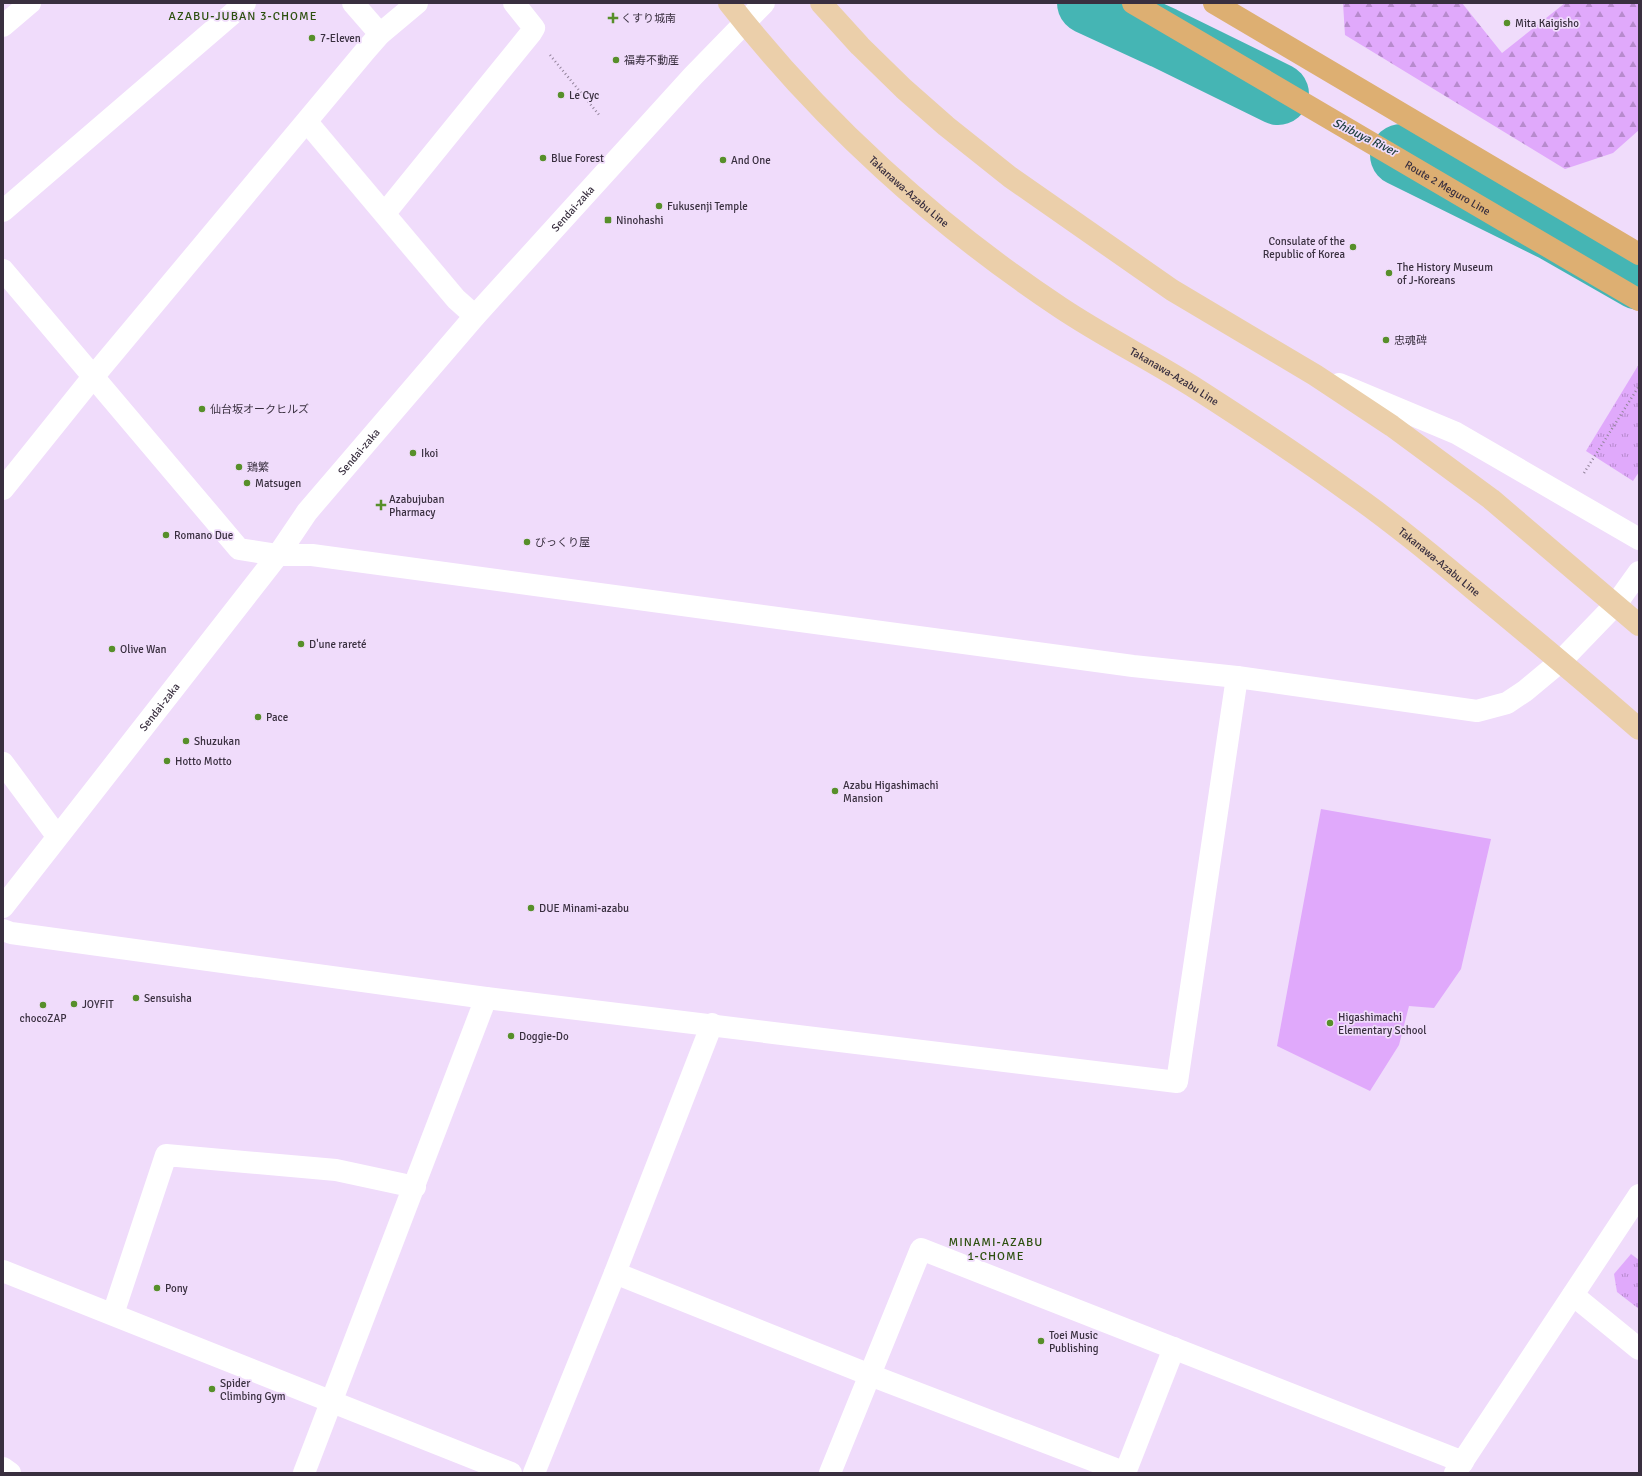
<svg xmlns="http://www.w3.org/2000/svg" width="1642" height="1476" font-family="Signika,'Noto Sans JP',sans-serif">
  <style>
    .grass { fill: #e0a9fb }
    .forest { fill: url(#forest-firs) }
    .park { fill: url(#park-tufts) }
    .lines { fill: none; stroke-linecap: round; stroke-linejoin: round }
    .river { stroke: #45b5b4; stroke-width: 62 }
    .path { stroke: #92839a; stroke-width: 2.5; stroke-dasharray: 1 3; stroke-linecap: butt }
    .minor { stroke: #fff; stroke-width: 22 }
    .major { stroke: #ebcfaa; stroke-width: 22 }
    .highway { stroke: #ddaf72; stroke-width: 22 }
    .poi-dot { fill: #578f2a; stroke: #f0dcfb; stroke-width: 1.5 }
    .labels { text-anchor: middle; stroke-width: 3.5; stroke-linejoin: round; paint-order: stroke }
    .poi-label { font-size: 11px; fill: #392f3f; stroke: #f0dcfb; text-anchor: start }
    .street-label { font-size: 11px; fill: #392f3f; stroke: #f0dcfb }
    .neighbourhood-label { font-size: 12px; letter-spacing: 1px; fill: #2d500f; stroke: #f0dcfb }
    .water-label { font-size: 12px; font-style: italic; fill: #1e403f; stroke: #f0dcfb }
  </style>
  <defs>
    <pattern id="forest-firs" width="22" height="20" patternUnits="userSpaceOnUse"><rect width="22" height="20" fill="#e0a9fb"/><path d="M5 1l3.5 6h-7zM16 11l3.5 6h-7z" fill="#b78acd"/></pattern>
    <pattern id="park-tufts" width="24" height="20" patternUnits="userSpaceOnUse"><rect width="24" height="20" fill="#e0a9fb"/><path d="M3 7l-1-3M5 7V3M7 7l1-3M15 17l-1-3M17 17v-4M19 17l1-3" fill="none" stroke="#b78acd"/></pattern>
  </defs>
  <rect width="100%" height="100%" fill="#f0dcfb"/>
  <polygon class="grass" points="1321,809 1491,839 1461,969 1434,1008 1409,1006 1399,1045 1370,1091 1277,1046"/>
  <polygon class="forest" points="1343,3 1462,3 1502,53 1565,3 1639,3 1639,130 1613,153 1565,169 1345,35"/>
  <g class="park">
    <polygon points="1639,364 1639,472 1633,481 1586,451"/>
    <polygon points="1631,1254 1639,1260 1639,1309 1617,1292 1614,1274"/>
  </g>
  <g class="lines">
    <g class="river">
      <polyline points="1088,3 1164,38 1278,94"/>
      <polyline points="1401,155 1555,231 1639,279"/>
    </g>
    <g class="path">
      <polyline points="550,55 600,116"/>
      <polyline points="1584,473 1639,386"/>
    </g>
    <g class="minor">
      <polyline points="353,3 380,34"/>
      <polyline points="3,26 30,3"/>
      <polyline points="307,122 456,299 475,316"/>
      <polyline points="3,211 245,3"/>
      <polyline points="385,213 531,33 534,28 514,3"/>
      <polyline points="3,270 239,549 278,555 312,555 1133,666 1237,677 1477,711 1507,703 1525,691 1561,661 1616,604 1639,572"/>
      <polyline points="1339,384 1456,433 1639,539"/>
      <polyline points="3,489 93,377 366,50 380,34 417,3"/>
      <polyline points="3,763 57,836"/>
      <path id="s1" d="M3 907 278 555 307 512 475 316 693 76 764 3"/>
      <polyline points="3,930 11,933 486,998 1177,1082 1237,677"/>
      <polyline points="3,1271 511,1473"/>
      <polyline points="615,1273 870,1375 1126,1473"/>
      <polyline points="1573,1295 1639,1349"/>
      <polyline points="113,1314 166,1155 336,1170 415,1187"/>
      <polyline points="3,1468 10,1473"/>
      <polyline points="304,1473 486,998"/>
      <polyline points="534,1473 615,1273 712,1024"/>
      <polyline points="830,1473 921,1249 1463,1462"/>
      <polyline points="1125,1473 1174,1348"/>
      <polyline points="1455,1473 1639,1195"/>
    </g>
    <g class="major">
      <path id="s2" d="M729 3C821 121 936 225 1061 308 1103 336 1149 359 1192 386 1245 420 1297 454 1348 491 1391 521 1432 555 1473 589 1529 635 1584 681 1639 729"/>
      <polyline points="821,3 860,46 904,89 946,126 1010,177 1172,290 1315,375 1392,426 1491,499 1639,625"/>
    </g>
    <g class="highway">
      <path id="s3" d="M1133 3 1639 300"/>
      <polyline points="1214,3 1639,254"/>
    </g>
  </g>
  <g class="poi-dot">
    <path d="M611 12h4v4h4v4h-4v4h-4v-4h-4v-4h4z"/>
    <circle cx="1507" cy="23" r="4"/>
    <circle cx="312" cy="38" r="4"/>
    <circle cx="616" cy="60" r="4"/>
    <circle cx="561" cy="95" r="4"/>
    <circle cx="543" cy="158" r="4"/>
    <circle cx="723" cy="160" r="4"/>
    <circle cx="659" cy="206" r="4"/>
    <rect x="604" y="216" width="8" height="8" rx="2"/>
    <circle cx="1353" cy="247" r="4"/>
    <circle cx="1389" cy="273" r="4"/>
    <circle cx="1386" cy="340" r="4"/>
    <circle cx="202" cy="409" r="4"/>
    <circle cx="413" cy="453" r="4"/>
    <circle cx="239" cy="467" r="4"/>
    <circle cx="247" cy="483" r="4"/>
    <path d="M379 499h4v4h4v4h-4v4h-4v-4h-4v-4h4z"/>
    <circle cx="166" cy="535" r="4"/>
    <circle cx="527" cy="542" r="4"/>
    <circle cx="301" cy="644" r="4"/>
    <circle cx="112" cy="649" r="4"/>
    <circle cx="258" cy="717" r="4"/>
    <circle cx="186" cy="741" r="4"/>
    <circle cx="167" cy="761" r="4"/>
    <circle cx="835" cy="791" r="4"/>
    <circle cx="531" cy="908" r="4"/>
    <circle cx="136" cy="998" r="4"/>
    <circle cx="74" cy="1004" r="4"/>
    <circle cx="43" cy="1005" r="4"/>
    <circle cx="1330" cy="1023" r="4"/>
    <circle cx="511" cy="1036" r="4"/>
    <circle cx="157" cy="1288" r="4"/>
    <circle cx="1041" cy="1341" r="4"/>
    <circle cx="212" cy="1389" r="4"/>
  </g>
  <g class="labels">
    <g class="poi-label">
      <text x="621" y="22">くすり城南</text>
      <text x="1515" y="27">Mita Kaigisho</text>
      <text x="320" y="42">7-Eleven</text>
      <text x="624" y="64">福寿不動産</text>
      <text x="569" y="99">Le Cyc</text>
      <text x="551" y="162">Blue Forest</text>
      <text x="731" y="164">And One</text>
      <text x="667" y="210">Fukusenji Temple</text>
      <text x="616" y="224">Ninohashi</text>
      <text x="1345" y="245" text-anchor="end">Consulate of the<tspan x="1345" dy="13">Republic of Korea</tspan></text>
      <text x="1397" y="271">The History Museum<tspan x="1397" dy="13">of J-Koreans</tspan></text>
      <text x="1394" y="344">忠魂碑</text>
      <text x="210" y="413">仙台坂オークヒルズ</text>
      <text x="421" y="457">Ikoi</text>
      <text x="247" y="471">鶏繁</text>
      <text x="255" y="487">Matsugen</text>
      <text x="389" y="503">Azabujuban<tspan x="389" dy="13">Pharmacy</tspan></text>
      <text x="174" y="539">Romano Due</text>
      <text x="535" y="546">びっくり屋</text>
      <text x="309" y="648">D'une rareté</text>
      <text x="120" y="653">Olive Wan</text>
      <text x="266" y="721">Pace</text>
      <text x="194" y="745">Shuzukan</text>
      <text x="175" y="765">Hotto Motto</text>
      <text x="843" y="789">Azabu Higashimachi<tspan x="843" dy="13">Mansion</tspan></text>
      <text x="539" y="912">DUE Minami-azabu</text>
      <text x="144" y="1002">Sensuisha</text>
      <text x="82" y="1008">JOYFIT</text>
      <text x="1338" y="1021">Higashimachi<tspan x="1338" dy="13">Elementary School</tspan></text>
      <text x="43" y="1022" text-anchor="middle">chocoZAP</text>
      <text x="519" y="1040">Doggie-Do</text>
      <text x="165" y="1292">Pony</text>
      <text x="1049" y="1339">Toei Music<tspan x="1049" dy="13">Publishing</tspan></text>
      <text x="220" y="1387">Spider<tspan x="220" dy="13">Climbing Gym</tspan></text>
    </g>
    <g class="street-label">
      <text dy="4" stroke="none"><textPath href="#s3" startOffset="365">Route 2 Meguro Line</textPath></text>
      <text dy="4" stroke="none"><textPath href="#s2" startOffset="261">Takanawa-Azabu Line</textPath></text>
      <text dy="4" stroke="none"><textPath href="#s1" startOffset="902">Sendai-zaka</textPath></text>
      <text dy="4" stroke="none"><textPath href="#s2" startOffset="585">Takanawa-Azabu Line</textPath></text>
      <text dy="4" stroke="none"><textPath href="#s1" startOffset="578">Sendai-zaka</textPath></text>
      <text dy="4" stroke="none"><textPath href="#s2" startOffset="909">Takanawa-Azabu Line</textPath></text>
      <text dy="4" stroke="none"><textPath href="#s1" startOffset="254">Sendai-zaka</textPath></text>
    </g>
    <g class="neighbourhood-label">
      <text x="243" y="20">AZABU-JUBAN 3-CHOME</text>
      <text x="996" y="1246">MINAMI-AZABU<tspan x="996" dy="14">1-CHOME</tspan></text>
    </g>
    <g class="water-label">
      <text transform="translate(1365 137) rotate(26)" y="4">Shibuya River</text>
    </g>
  </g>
  <rect width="1642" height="1476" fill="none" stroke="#392f3f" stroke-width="8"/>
</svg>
